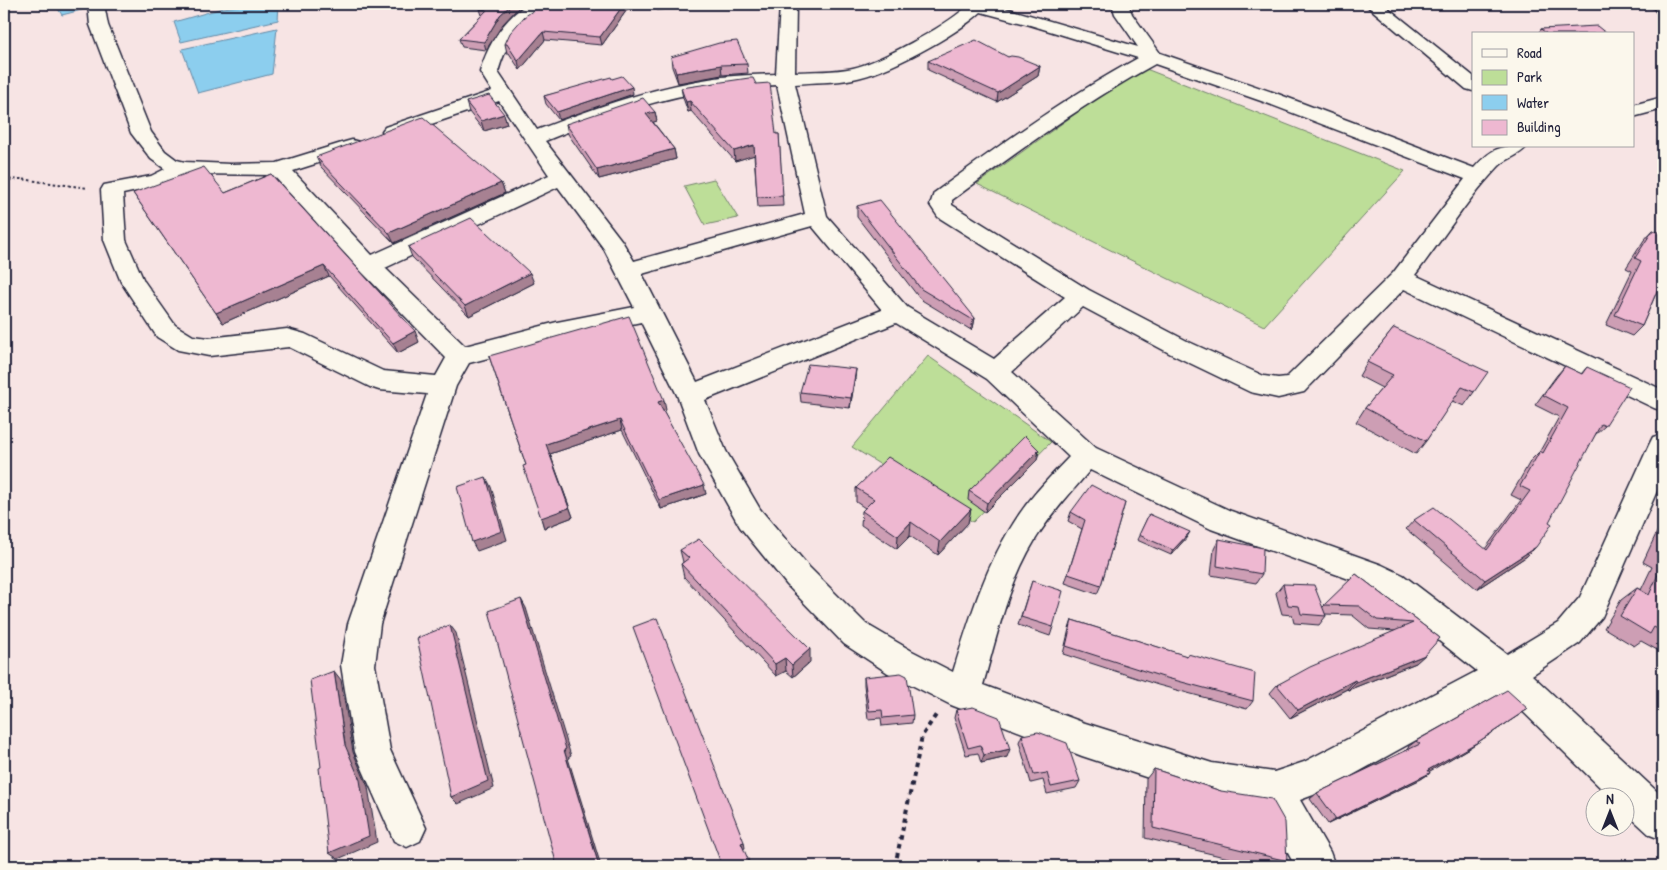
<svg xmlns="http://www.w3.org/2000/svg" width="1667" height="870" font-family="'Patrick Hand',sans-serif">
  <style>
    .green { fill: #bdde98; stroke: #70806a }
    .water { fill: #8cceee; stroke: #6289a6 }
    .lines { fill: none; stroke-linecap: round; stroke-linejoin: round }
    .minor-casing { stroke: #22223b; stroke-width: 3 }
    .path-far1 { stroke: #22223b; stroke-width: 2; stroke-dasharray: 2.5 2.5; stroke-linecap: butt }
    .path { stroke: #22223b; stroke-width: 4; stroke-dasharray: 4.5 4.5; stroke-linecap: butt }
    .minor { fill: #fbf7ec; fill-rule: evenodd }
    .wall { fill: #cd9eb4; stroke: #22223b }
    .shaded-wall { fill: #a78192; stroke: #22223b }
    .building { fill: #eeb8d1; stroke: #22223b }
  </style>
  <rect width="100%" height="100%" fill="#f7e4e4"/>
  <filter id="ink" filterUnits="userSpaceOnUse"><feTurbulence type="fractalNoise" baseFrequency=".02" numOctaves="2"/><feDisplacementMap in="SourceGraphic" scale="10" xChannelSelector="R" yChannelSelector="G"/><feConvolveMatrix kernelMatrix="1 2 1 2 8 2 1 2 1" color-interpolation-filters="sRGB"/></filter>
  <g filter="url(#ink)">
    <g class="green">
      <polygon points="1141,67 1405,171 1264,326 977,184"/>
      <polygon points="714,179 738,218 705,225 684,186"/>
      <polygon points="928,356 1051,442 973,522 852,447"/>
    </g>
    <g class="water">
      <polygon points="55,4 92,4 93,7 62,15"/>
      <polygon points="255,4 279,4 278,20 181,42 174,22 223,8"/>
      <polygon points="277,28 272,74 198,93 182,49"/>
    </g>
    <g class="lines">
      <defs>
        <g id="minor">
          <path d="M88 4H104L108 25 151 132 165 151 177 160 185 162 230 164 277 163 345 142 352 140 359 142 362 146 359 150 293 171 372 255 549 175 499 101 399 135 392 137 385 135 382 131 385 127 492 91 480 72C487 46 504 18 528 4H555L553 8C523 15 506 43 498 72L537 130C596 107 659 85 722 77 740 75 758 75 776 74L780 4H796L795 72C813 71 834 72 853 68 880 62 944 27 965 8L960 4H992L1138 47 1115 14 1112 4H1128L1132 14 1160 53 1278 94 1474 168C1493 147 1499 146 1527 146 1520 156 1507 158 1499 166 1468 198 1442 240 1415 275L1663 390V411L1654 408 1404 289 1304 392 1278 398 1250 392 1171 354 1083 307 1012 372 1096 448 1231 511 1382 565 1403 575 1507 654 1558 623 1580 597 1649 445 1653 437 1663 434V477L1602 617 1580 643 1532 675 1663 797V840L1650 835 1624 811V798H1611L1503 692 1324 791 1300 800 1330 852 1335 866H1295L1263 807 1212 799 1082 756 951 705 888 673 844 644 787 585 740 527 699 454 677 395 641 322 557 340 469 363 456 386 380 624 375 665 390 750 426 828 420 841 407 847 394 841 355 752 341 665 348 624 427 394 379 390 370 387 289 347 209 356 178 350 157 337 121 282 104 240 101 190 104 185 151 176 165 169 151 159 131 133 90 25ZM981 12 1030 25 1138 58C1066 97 1000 145 934 193L930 205 938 217 1065 297 994 359 907 307 827 216 795 84C814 82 834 83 853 79 887 73 955 36 981 12ZM1155 64 1264 102 1465 179 1393 273 1287 377 1278 378 1264 376 1189 342 1089 290 952 205V200C1018 151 1084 103 1155 64ZM777 85 805 214 634 261 622 241 545 141C601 118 662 96 723 89 740 86 759 86 777 85ZM187 174 273 175 361 271 446 358 436 376 383 371 305 334 287 329 209 338 193 336 175 325 144 281 126 240 123 194 164 185ZM558 187 604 249 634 307 557 322 465 346 385 268ZM812 226 882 310 697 382 642 274ZM896 323 987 379 1069 457C1049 478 1028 499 1013 524 984 569 969 621 953 672L912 651 866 624 809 567 760 509 726 451 705 400ZM1090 470 1211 529 1360 583 1381 595 1477 671 1304 762 1274 772 1212 763 1082 722 983 685C997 636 1008 584 1035 540 1050 515 1071 493 1090 470Z"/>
          <polygon points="1365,4 1383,4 1473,76 1473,91 1466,89"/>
          <polygon points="1650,4 1663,4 1663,13 1657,12"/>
          <polygon points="1663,97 1663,109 1633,117 1633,105"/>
        </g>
      </defs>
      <use href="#minor" class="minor-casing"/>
      <polyline class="path-far1" points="4,180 21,179 88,188"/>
      <polyline class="path" points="895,866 922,736 938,712"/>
      <use href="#minor" class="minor"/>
    </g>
    <g class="wall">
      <polygon points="486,4 525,4 518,8 503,24 486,50 462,47 459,39 482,15 480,9"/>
      <polygon points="631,4 602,45 545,40 520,70 509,53 507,53 505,44"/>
      <polygon points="656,4 689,4 689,8 657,10"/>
      <polygon points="1541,29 1607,34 1538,34"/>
      <polygon points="671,57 747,64 748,73 722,75 678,83 672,67"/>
      <polygon points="1008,57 1040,66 1038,76 997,102 928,70 928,61"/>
      <polygon points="612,79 633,94 559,120 546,104 544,96"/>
      <polygon points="681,88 776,134 779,134 783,206 758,207 754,155 735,161 691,111 688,112 683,98"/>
      <polygon points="466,102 504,114 507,124 484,131 469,112"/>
      <polygon points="655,112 657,121 653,122 674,149 676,159 599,179 568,134 566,124"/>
      <polygon points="316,157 501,183 505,193 394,243 321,167"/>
      <polygon points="271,174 419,342 398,353 329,276 223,323 133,193 225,193"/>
      <polygon points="857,206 975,318 973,328 971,330 920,299 857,217"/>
      <polygon points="1653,230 1663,234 1663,291 1658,289 1642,326 1632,336 1606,325 1632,271 1626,268 1644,240"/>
      <polygon points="408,247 534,283 469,316 412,257"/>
      <polygon points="1394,328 1474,392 1464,406 1452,401 1426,441 1416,454 1356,422 1365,408 1382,388 1359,376 1367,362"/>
      <polygon points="489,356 666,410 663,411 706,494 661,509 622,430 550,454 573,517 544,528 526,465"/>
      <polygon points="1565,366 1581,374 1587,367 1605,426 1595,435 1527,556 1477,589 1406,529 1414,520 1485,549 1521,500 1511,495 1531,460 1540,451 1559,417 1535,405 1557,375"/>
      <polygon points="855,379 850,408 801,402 800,392"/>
      <polygon points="1039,450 1037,460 985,512 968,500 969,491"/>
      <polygon points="856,488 971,509 968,523 938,555 910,536 897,549 861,525 862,511 865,508 856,502"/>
      <polygon points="1125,503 1101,585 1097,594 1065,583 1082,529 1068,521 1071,512"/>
      <polygon points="1149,514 1187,537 1171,555 1137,540"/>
      <polygon points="1663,519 1663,648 1659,651 1641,641 1634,646 1604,628 1621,600 1637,588 1641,590 1652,567 1643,562"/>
      <polygon points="1219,539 1262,574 1256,583 1211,575 1214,549"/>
      <polygon points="680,550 810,662 793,677 786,671 776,676 684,577 681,564 683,562"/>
      <polygon points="1356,574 1440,638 1416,663 1348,690 1347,689 1290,718 1270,693 1277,685 1395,631 1369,629 1352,615 1325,614 1326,616 1319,625 1294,623 1292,615 1282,614 1276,593 1283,584 1323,607"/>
      <polygon points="1032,581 1053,627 1050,636 1018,625"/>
      <polygon points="1072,620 1186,656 1188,654 1253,701 1247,709 1158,685 1063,654 1069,629"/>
      <polygon points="864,677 913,715 912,723 882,726 881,718 868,719 864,685"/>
      <polygon points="1528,709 1469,748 1429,771 1430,773 1421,779 1328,824 1310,799 1317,793 1409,749 1408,747 1416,741"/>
      <polygon points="956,710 1007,757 981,763 978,753 966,755 954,718"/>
      <polygon points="1022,735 1080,781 1076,788 1047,794 1043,780 1031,783 1019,742"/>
      <polygon points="1154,769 1221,791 1287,861 1280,866 1262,866 1145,838 1146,779"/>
    </g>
    <g class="shaded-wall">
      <polygon points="512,4 525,4 518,8 503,24 486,50 484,42 500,15"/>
      <polygon points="624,4 631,4 602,45 600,37"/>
      <polygon points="543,32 545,40 520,70 518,61"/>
      <polygon points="721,65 722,75 678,83 676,73"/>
      <polygon points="1040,66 1038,76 997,102 998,93"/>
      <polygon points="632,87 633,94 559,120 557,112"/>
      <polygon points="690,101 691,111 688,112 686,102"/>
      <polygon points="655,112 657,121 648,124 646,114"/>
      <polygon points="504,114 507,124 484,131 481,121"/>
      <polygon points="754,145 755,155 735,161 734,151"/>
      <polygon points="674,149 676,159 599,179 597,170"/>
      <polygon points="501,183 505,193 394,243 389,233"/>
      <polygon points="324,266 329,276 223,323 216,313"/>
      <polygon points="530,273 534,283 469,316 465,306"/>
      <polygon points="975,318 973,328 971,330 973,320"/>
      <polygon points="415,331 419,342 398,353 393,343"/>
      <polygon points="856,369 855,379 850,408 851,398"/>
      <polygon points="664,400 666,410 661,412 658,402"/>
      <polygon points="620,420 622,430 550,454 573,517 544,528 541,518 546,444"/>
      <polygon points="1039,450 1037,460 985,512 987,503"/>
      <polygon points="486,477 491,487 507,540 477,551 472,542"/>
      <polygon points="704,485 706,494 661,509 659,500"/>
      <polygon points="971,509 968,523 938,555 940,542"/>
      <polygon points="911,522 910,536 897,549 898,536"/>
      <polygon points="1190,532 1187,537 1171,555 1173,550"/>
      <polygon points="1536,547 1527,556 1477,589 1485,580"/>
      <polygon points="521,599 526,608 571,756 568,758 601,866 599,866 564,750"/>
      <polygon points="450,625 456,633 494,788 458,804 451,797"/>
      <polygon points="810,649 810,662 793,677 792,665"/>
      <polygon points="1425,655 1416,663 1348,690 1356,682"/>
      <polygon points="785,658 786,671 776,676 775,664"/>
      <polygon points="334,671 341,680 353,752 368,787 377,842 338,859 329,853 345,745"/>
      <polygon points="1355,680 1347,689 1290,718 1298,710"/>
      <polygon points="1528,709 1469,748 1420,777 1428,770"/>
      <polygon points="1010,749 1007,757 981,763 984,755"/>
      <polygon points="1430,773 1421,779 1328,824 1336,819"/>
      <polygon points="744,842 745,848 743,849 741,843"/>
    </g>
    <g class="building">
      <polygon points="486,4 512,4 500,15 484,42 459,39 487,10 480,9"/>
      <polygon points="545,4 624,4 600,37 543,32 518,61 507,44 505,44 510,33 524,17 541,5"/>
      <polygon points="1597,26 1607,34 1547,34 1541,29"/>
      <polygon points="976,40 1008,57 1011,56 1018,57 1040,66 998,93 928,61"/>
      <polygon points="737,41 747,64 721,65 676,73 671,57 719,43"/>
      <polygon points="622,76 632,87 557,112 544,96 611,77 612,79"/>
      <polygon points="749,78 753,78 756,84 770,83 776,134 779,134 783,196 757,197 754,145 734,151 690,101 686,102 681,88"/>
      <polygon points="489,95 504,114 481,121 466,102"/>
      <polygon points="643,98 655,112 646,114 674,149 597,170 566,124"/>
      <polygon points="423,117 501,183 389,233 316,157"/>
      <polygon points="204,167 225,193 271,174 415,331 393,343 324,266 216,313 133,193"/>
      <polygon points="880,200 975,318 973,320 921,289 857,206"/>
      <polygon points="471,218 530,273 465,306 408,247"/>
      <polygon points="1653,230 1663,234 1663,277 1642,326 1615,315 1641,261 1635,258"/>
      <polygon points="629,316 664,400 658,402 704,485 659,500 620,420 546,444 569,508 541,518 523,466 526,465 489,356"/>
      <polygon points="1394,328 1488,372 1474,392 1462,387 1426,441 1365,408 1393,375 1367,362"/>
      <polygon points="808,364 856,369 851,398 800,392"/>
      <polygon points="1565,366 1582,374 1587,367 1630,387 1605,426 1601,424 1549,522 1552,524 1536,547 1485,580 1414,520 1434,507 1487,550 1530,491 1520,486 1540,451 1543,453 1568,408 1543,395"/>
      <polygon points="1025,436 1039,450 987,503 969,491"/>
      <polygon points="888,457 971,509 940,542 911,522 898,536 862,511 874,499 856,488"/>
      <polygon points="486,477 502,531 472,542 457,487"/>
      <polygon points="1091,485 1125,503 1101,585 1068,574 1085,520 1071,512"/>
      <polygon points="1149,514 1190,532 1173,550 1139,535"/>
      <polygon points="1663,538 1663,552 1658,549"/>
      <polygon points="699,539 810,649 792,665 785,658 775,664 681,564 689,558 680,550"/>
      <polygon points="1219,539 1263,548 1262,574 1217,566"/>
      <polygon points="1663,563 1663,632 1654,627 1650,634 1620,616 1637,588 1649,595"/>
      <polygon points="1356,574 1440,638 1425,655 1356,682 1355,680 1298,710 1277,685 1310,667 1413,623 1377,620 1359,606 1324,605"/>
      <polygon points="1032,581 1063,591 1053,627 1021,617"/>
      <polygon points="1283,584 1314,585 1326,616 1301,614 1299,606 1288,605"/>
      <polygon points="521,599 566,749 564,750 599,866 557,866 489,611"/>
      <polygon points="657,618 744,842 741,843 751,866 722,866 633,627"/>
      <polygon points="1072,620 1187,656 1188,654 1255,673 1253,701 1163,677 1066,646"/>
      <polygon points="450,625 488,781 451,797 417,638"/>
      <polygon points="334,671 345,745 360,780 369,836 329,853 319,768 321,767 310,680"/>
      <polygon points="901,673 907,676 913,715 883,718 882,710 869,711 864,677"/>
      <polygon points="1507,690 1528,709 1478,742 1428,770 1430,773 1336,819 1317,793 1420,744 1416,741"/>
      <polygon points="973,707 999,717 1010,749 984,755 980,745 968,748 956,710"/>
      <polygon points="1038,732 1067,743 1080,781 1051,787 1047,773 1034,775 1022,735"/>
      <polygon points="1154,769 1221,791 1272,799 1285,822 1287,861 1153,828"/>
    </g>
  </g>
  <rect width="1667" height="870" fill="none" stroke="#fbf7ec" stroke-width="20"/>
  <rect x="10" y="10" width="1647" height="850" fill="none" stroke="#22223b" stroke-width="2" filter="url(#ink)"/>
  <rect x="1472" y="32" width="162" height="115" fill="#fbf7ec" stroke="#a4a2a5"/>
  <rect x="1482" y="49" width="25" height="8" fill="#fbf7ec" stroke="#a4a2a5"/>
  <text x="1517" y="58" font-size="15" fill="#22223b">Road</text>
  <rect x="1482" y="70" width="25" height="15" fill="#bdde98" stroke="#a4a2a5"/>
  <text x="1517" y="82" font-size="15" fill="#22223b">Park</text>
  <rect x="1482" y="95" width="25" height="15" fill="#8cceee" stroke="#a4a2a5"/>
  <text x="1517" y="108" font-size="15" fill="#22223b">Water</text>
  <rect x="1482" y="120" width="25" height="15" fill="#eeb8d1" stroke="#a4a2a5"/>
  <text x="1517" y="132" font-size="15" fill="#22223b">Building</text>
  <g transform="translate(1610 812)"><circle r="24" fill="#fbf7ec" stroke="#a4a2a5"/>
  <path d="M0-4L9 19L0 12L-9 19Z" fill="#22223b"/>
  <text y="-8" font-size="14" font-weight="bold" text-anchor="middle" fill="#22223b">N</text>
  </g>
</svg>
